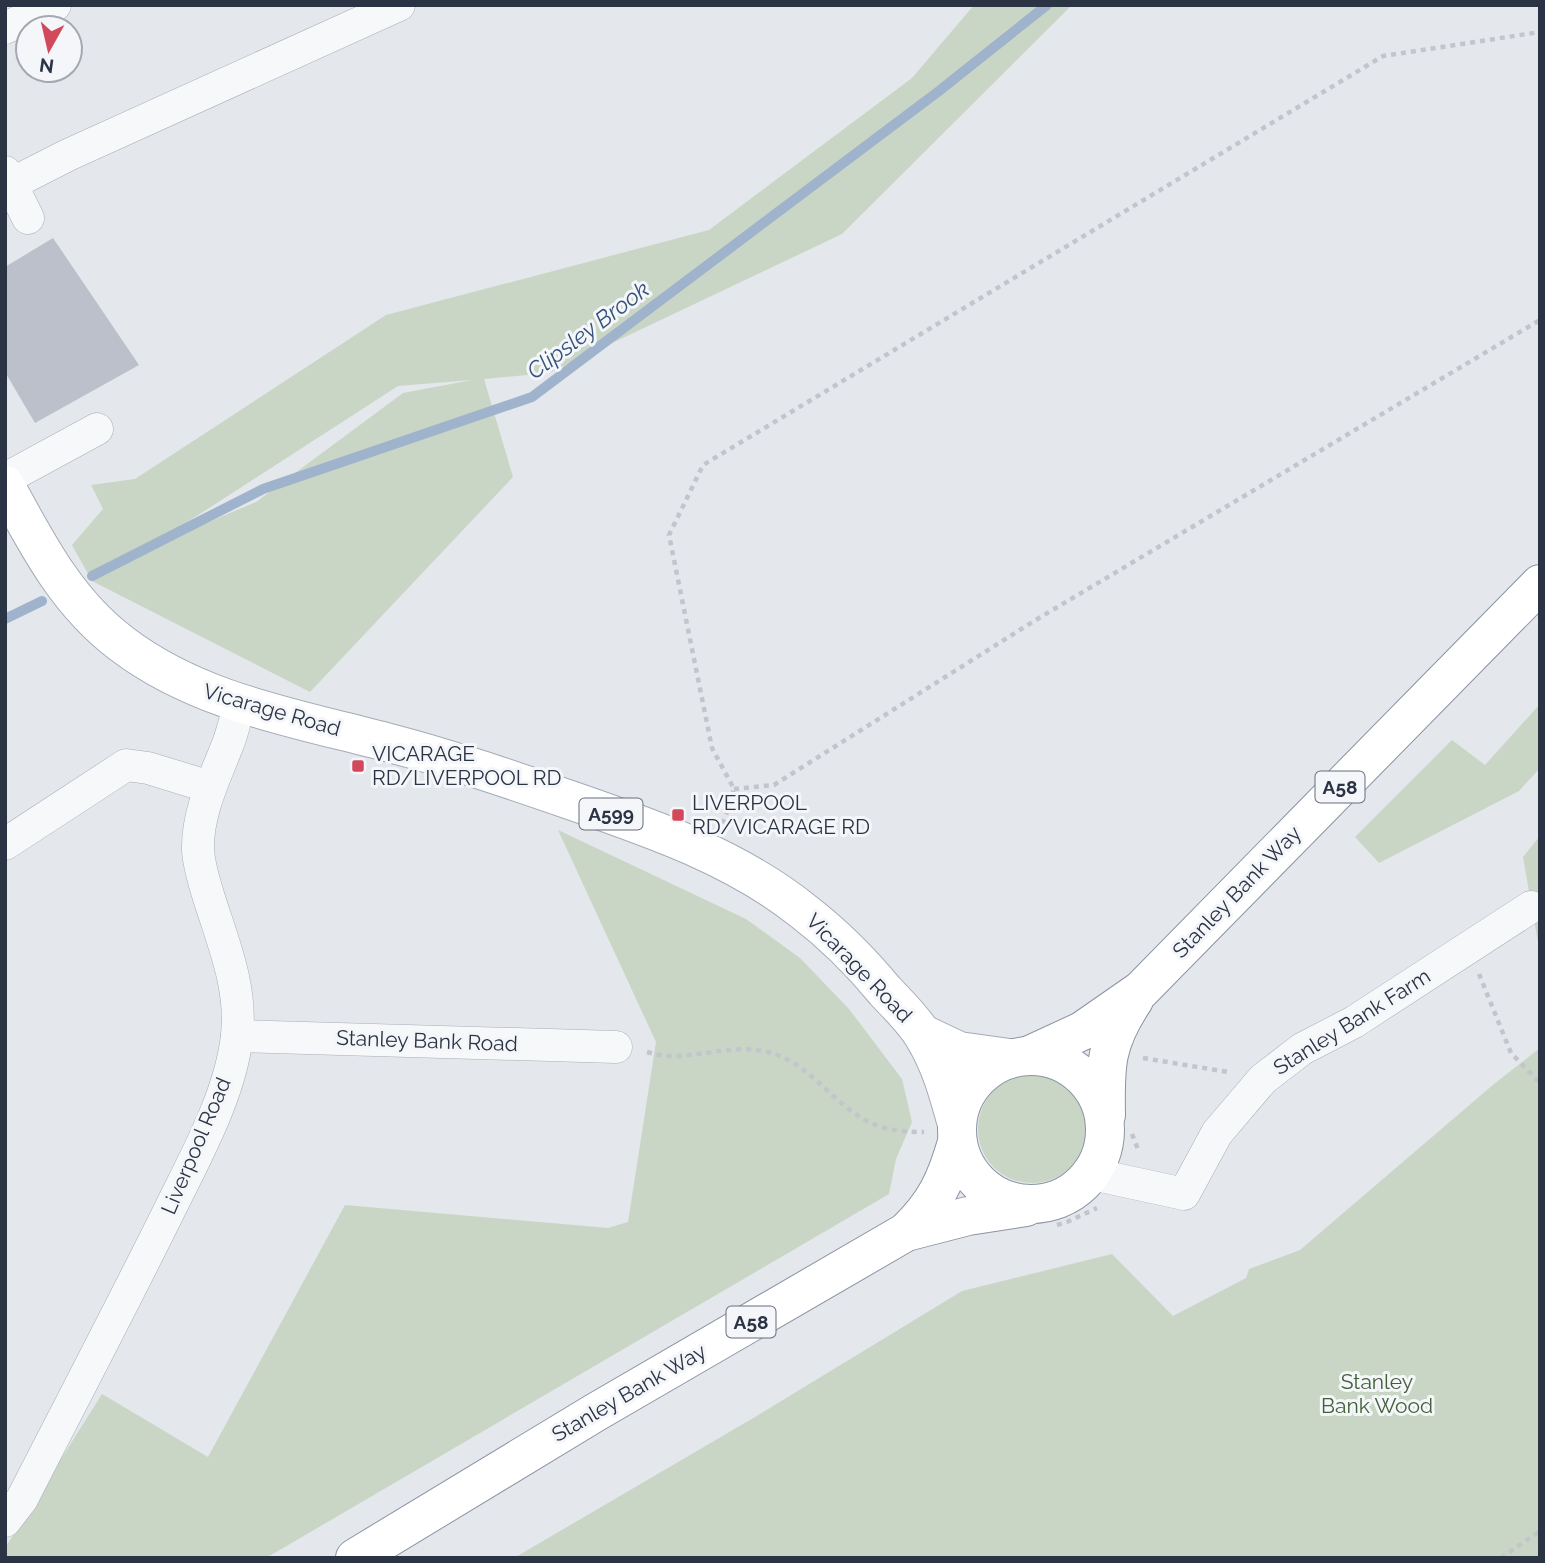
<svg xmlns="http://www.w3.org/2000/svg" width="1545" height="1563" font-family="Raleway,sans-serif">
  <style>
    .green { fill: #c9d6c5; fill-rule: evenodd }
    .lines { fill: none; stroke-linecap: round; stroke-linejoin: round }
    .stream { stroke: #9fb4cc; stroke-width: 10 }
    .building { fill: #bbc0ca }
    .minor-casing { stroke: #a9aeb7; stroke-width: 33 }
    .major-casing { stroke: #a3abb8; stroke-width: 40 }
    .highway-casing { stroke: #8b94a3; stroke-width: 40 }
    .path { stroke: #c2c5cb; stroke-width: 4.5; stroke-dasharray: 5 5; stroke-linecap: butt }
    .minor { stroke: #f7f8fa; stroke-width: 32 }
    .major { stroke: #fff; stroke-width: 38 }
    .highway { stroke: #fff; stroke-width: 38 }
    .poi-dot { fill: #d1495b; stroke: #f4f6f9; stroke-width: 2.5 }
    .labels { text-anchor: middle; stroke-width: 6; stroke-linejoin: round; paint-order: stroke }
    .shield { fill: #f4f6f9; stroke: #676e7b; stroke-width: 2 }
    .shield-label { font-size: 19px; font-weight: bold; fill: #2b3445 }
    .street-label { font-size: 21px; fill: #2b3445; stroke: #f4f6f9 }
    .poi-label { font-size: 21px; fill: #2b3445; stroke: #f4f6f9; text-anchor: start }
    .park-label { font-size: 21px; fill: #3f6138; stroke: #f4f6f9 }
    .water-label { font-size: 23px; font-style: italic; fill: #34527a; stroke: #f4f6f9 }
  </style>
  <rect width="100%" height="100%" fill="#e4e7ec"/>
  <g class="green">
    <path d="M974 5H1072L842 234 549 373 484 379 513 477 310 692 92 581 72 545 103 509 91 485 135 479 386 315 709 230 912 78ZM472 380 403 393 256 502 147 548 398 386Z"/>
    <polygon points="1540,704 1540,768 1519,791 1379,863 1355,837 1452,740 1485,765"/>
    <polygon points="558,830 746,919 800,958 849,1009 902,1079 912,1122 896,1159 889,1194 266,1558 5,1558 5,1548 102,1394 208,1457 345,1205 608,1228 628,1222 656,1042"/>
    <polygon points="1540,836 1540,954 1523,857"/>
    <polygon points="1540,1048 1540,1558 514,1558 755,1417 962,1291 1112,1254 1173,1316 1246,1278 1249,1269 1300,1250 1494,1084"/>
    <circle cx="1032" cy="1129" r="54"/>
  </g>
  <g class="lines">
    <g class="stream">
      <polyline points="92,576 263,489 532,397 939,91 1047,5"/>
      <polyline points="5,619 42,601"/>
    </g>
  </g>
  <polygon class="building" points="53,238 139,365 35,423 5,372 5,267"/>
  <g class="lines">
    <defs>
      <g id="minor">
        <polyline points="5,28 55,5"/>
        <polyline points="5,172 28,218"/>
        <polyline points="11,184 68,155 399,5"/>
        <polyline points="5,479 97,429"/>
        <polyline points="5,844 126,765 148,768 210,787"/>
        <polyline points="237,1036 616,1047"/>
        <polyline points="1092,1174 1184,1194 1217,1133 1263,1079 1302,1049 1354,1022 1531,907"/>
        <path d="M5 1521 22 1499C71 1403 121 1308 169 1211 195 1158 231 1094 237 1035 242 988 224 945 210 901 205 885 199 867 198 850 197 813 215 777 228 744 233 731 236 716 240 703"/>
      </g>
      <g id="major">
        <path d="M5 485C37 544 67 603 122 644 198 702 295 718 386 742 448 758 509 779 570 800 651 828 736 857 803 911 833 934 861 962 885 991 898 1005 914 1020 924 1037 940 1063 948 1092 956 1121"/>
        <polyline points="923,1034 959,1051 1009,1058"/>
      </g>
      <g id="highway">
        <polyline points="1030,1055 1082,1031 1141,990 1540,584"/>
        <circle cx="1031" cy="1130" r="74"/>
        <path d="M1106 1115C1105 1066 1105 1043 1134 1000"/>
        <polyline points="906,1232 968,1216 1026,1207"/>
        <path d="M355 1558 596 1412 906 1232C935 1204 946 1181 957 1142"/>
      </g>
    </defs>
    <use href="#minor" class="minor-casing"/>
    <use href="#major" class="major-casing"/>
    <use href="#highway" class="highway-casing"/>
    <g class="path">
      <polyline points="734,789 774,785 1034,621 1540,320"/>
      <polyline points="723,824 734,789 712,748 669,535 703,465 1383,56 1540,32"/>
      <polyline points="1479,974 1511,1053 1540,1083"/>
      <path d="M647 1052C654 1054 661 1056 668 1056 703 1057 740 1042 775 1054 815 1068 837 1110 876 1125 891 1131 908 1132 924 1132"/>
      <polyline points="1143,1058 1228,1072"/>
      <polyline points="1132,1134 1139,1152"/>
      <polyline points="1057,1225 1067,1222 1097,1208"/>
      <polyline points="1501,1558 1540,1531"/>
    </g>
    <use href="#minor" class="minor"/>
    <use href="#major" class="major"/>
    <use href="#highway" class="highway"/>
  </g>
  <g class="poi-dot">
    <rect x="351" y="759" width="14" height="14" rx="3.5"/>
    <rect x="671" y="808" width="14" height="14" rx="3.5"/>
  </g>
  <g class="labels">
    <g class="shield">
      <rect x="1315.5" y="771.5" width="49" height="31" rx="5"/>
      <rect x="579.5" y="798.5" width="63" height="31" rx="5"/>
      <rect x="726.5" y="1306.5" width="49" height="31" rx="5"/>
    </g>
    <g class="shield-label">
      <text x="1340" y="794">A58</text>
      <text x="611" y="821">A599</text>
      <text x="751" y="1329">A58</text>
    </g>
    <g class="street-label">
      <text transform="translate(272 710) rotate(16)" y="7">Vicarage Road</text>
      <text transform="translate(1237 892) rotate(-46)" y="7">Stanley Bank Way</text>
      <text transform="translate(859 968) rotate(46)" y="7">Vicarage Road</text>
      <text transform="translate(1352 1022) rotate(-32)" y="7">Stanley Bank Farm</text>
      <text transform="translate(427 1041) rotate(2)" y="7">Stanley Bank Road</text>
      <text transform="translate(196 1146) rotate(-67)" y="7">Liverpool Road</text>
      <text transform="translate(629 1393) rotate(-30)" y="7">Stanley Bank Way</text>
    </g>
    <g class="poi-label">
      <text x="372" y="761">VICARAGE<tspan x="372" dy="24">RD/LIVERPOOL RD</tspan></text>
      <text x="692" y="810">LIVERPOOL<tspan x="692" dy="24">RD/VICARAGE RD</tspan></text>
    </g>
    <g class="park-label">
      <text x="1377" y="1389">Stanley<tspan x="1377" dy="24">Bank Wood</tspan></text>
    </g>
    <g class="water-label">
      <text transform="translate(588 330) rotate(-37)" y="8">Clipsley Brook</text>
    </g>
  </g>
  <rect width="1545" height="1563" fill="none" stroke="#2b3445" stroke-width="14"/>
  <g transform="translate(49 49) rotate(188)"><circle r="33" fill="#f4f6f9" stroke="#a4a8b1" stroke-width="2"/>
  <path d="M0-5L12 26L0 18L-12 26Z" fill="#d1495b"/>
  <text y="-10" font-size="19" font-weight="bold" text-anchor="middle" fill="#2b3445">N</text>
  </g>
</svg>
